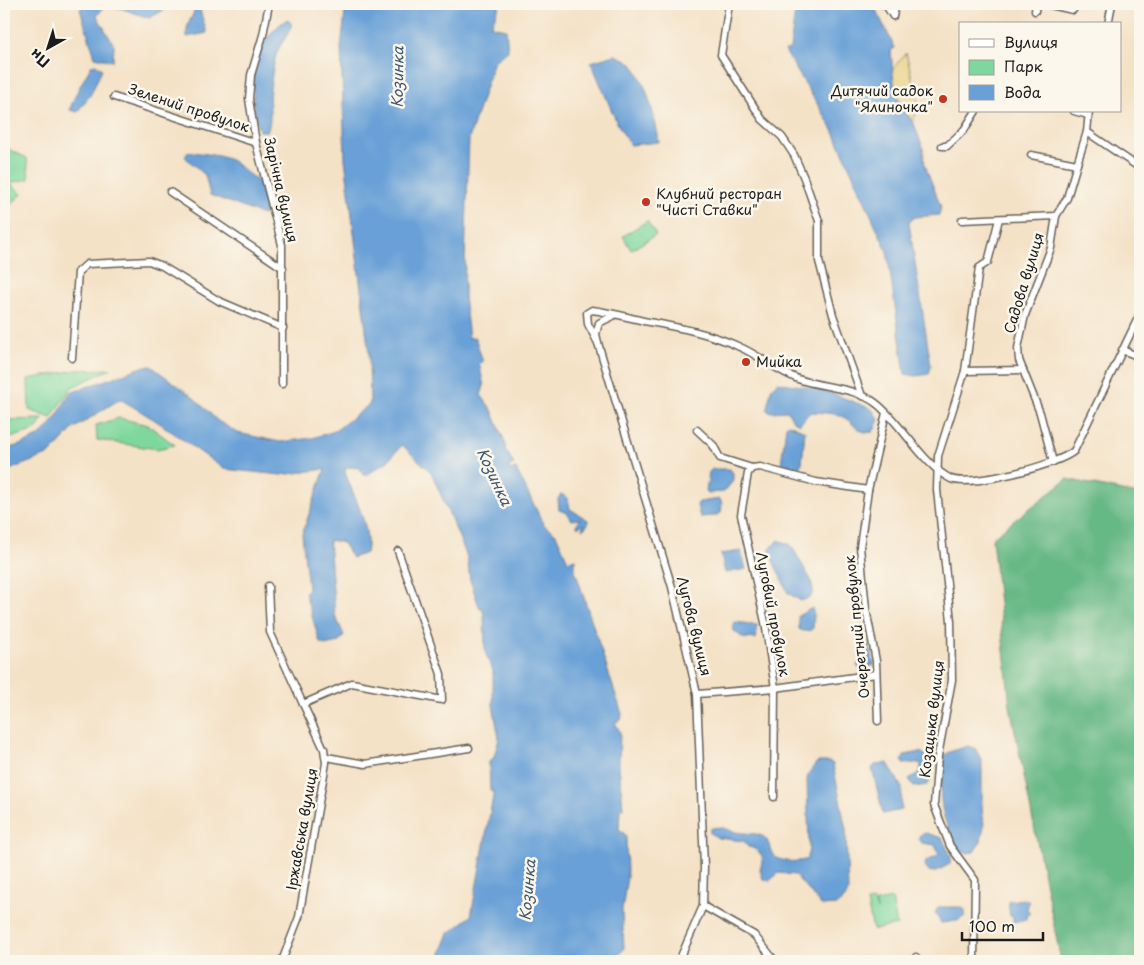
<svg xmlns="http://www.w3.org/2000/svg" width="1144" height="965" font-family="'Playpen Sans',sans-serif">
  <style>
    .green { fill: #7ed79c; stroke: #4d7a5c }
    .forest { fill: #66b884; stroke: #416a50 }
    .sand { fill: #eeda9e; stroke: #857b5d }
    .water { fill: #69a0d7; stroke: #425e7a }
    .lines { fill: none; stroke-linecap: round; stroke-linejoin: round }
    .minor-casing { stroke: #686158; stroke-width: 9 }
    .minor { stroke: #fff; stroke-width: 6 }
    .poi-dot { fill: #c8321e; stroke: #fbf7ec; stroke-width: 2 }
    .labels { text-anchor: middle; stroke-width: 5; stroke-linejoin: round; paint-order: stroke }
    .poi-label { font-size: 14px; fill: #1c1c1c; stroke: #fbf7ec; text-anchor: start }
    .street-label { font-size: 14px; fill: #1c1c1c; stroke: #fbf7ec }
    .water-label { font-size: 15px; font-style: italic; fill: #3f5770; stroke: #fbf7ec }
  </style>
  <rect width="100%" height="100%" fill="#fbf7ec"/>
  <filter id="ink" filterUnits="userSpaceOnUse"><feTurbulence type="fractalNoise" baseFrequency=".02" numOctaves="2"/><feDisplacementMap in="SourceGraphic" scale="10" xChannelSelector="R" yChannelSelector="G"/><feConvolveMatrix kernelMatrix="1 2 1 2 8 2 1 2 1" color-interpolation-filters="sRGB"/></filter>
  <filter id="wash" filterUnits="userSpaceOnUse"><feTurbulence type="fractalNoise" baseFrequency=".0096" numOctaves="4" result="noise"/><feDisplacementMap in="SourceGraphic" scale="20" xChannelSelector="R" yChannelSelector="G"/><feGaussianBlur stdDeviation="1.12" result="paint"/><feColorMatrix in="noise" values="0 0 0 0 0 0 0 0 0 0 0 0 0 0 0 0 0 1.4 0 .05"/><feComposite in="paint" operator="in"/></filter>
  <g filter="url(#wash)">
    <rect width="100%" height="100%" fill="#f4e2c7"/>
    <g class="green">
      <polygon points="4,147 27,158 29,179 10,183 22,194 10,205 4,204"/>
      <polygon points="647,221 656,235 631,250 623,236"/>
      <polygon points="111,369 72,387 51,418 29,410 28,379 76,370"/>
      <polygon points="119,418 148,425 175,445 157,449 97,440 96,425"/>
      <polygon points="43,419 36,430 4,440 4,420"/>
      <polygon points="892,899 897,925 873,930 867,902 874,901 877,910 876,902"/>
    </g>
    <polygon class="forest" points="1067,479 1140,495 1140,961 1061,961 1010,706 992,538"/>
    <path class="sand" d="M906 53 919 106 913 121C904 114 889 80 893 70 896 64 902 58 906 53Z"/>
    <g class="water">
      <polygon points="87,4 176,4 149,18 120,8 104,7 97,16 114,45 113,61 95,57 80,9"/>
      <path d="M195 4H202L200 10 207 33 187 37C185 21 195 18 195 4Z"/>
      <path d="M346 4H500L491 26 506 29 508 51 494 61 469 139 464 296 469 338 475 337 483 362 479 363 484 386 481 395 492 410 506 445 505 449 514 464 509 466 510 470 516 469 544 525 556 534 568 561 576 559 574 567 622 714 621 720 615 722 620 732 619 765 623 808 620 809 619 829 626 835 627 877 622 910 624 948 615 961H438L449 933 471 916 494 791H490L489 762 494 757 499 738 493 705V671L485 652 484 614 482 609H480L470 580 467 557 461 542 431 472 402 445 388 461 367 475H363L360 468 347 467 345 472C353 496 372 528 366 553L352 558 343 543 329 540 335 615 344 635 339 642 325 645 320 643 305 593 308 589 307 579 302 534 325 469 281 475 224 469 155 420 120 399 73 429 50 454 4 472V449C46 440 50 428 70 393L145 366H151L192 396 218 421 238 433 280 442 312 438 335 431 370 404 369 355 345 159 341 48Z"/>
      <path d="M796 4H873L895 48 891 50C893 73 893 106 913 121L923 148 925 165 941 207 939 215 914 217 909 223 931 366 929 374 916 376 905 374 887 251 833 130 785 51 790 49Z"/>
      <path d="M287 19 292 24C289 34 284 39 279 48 273 59 272 77 270 89 268 102 273 120 267 131H259C249 89 248 46 287 19Z"/>
      <path d="M615 55C620 57 629 60 632 64 646 80 656 121 659 142L630 145 617 123 591 62Z"/>
      <path d="M96 64 102 69 91 94 77 112 70 110C71 101 87 73 92 65Z"/>
      <path d="M188 152C201 153 227 155 237 164 244 171 250 176 259 181L266 211 263 215 210 195 205 175 185 157Z"/>
      <path d="M777 382 820 389 839 396 872 409 879 420 873 432C858 434 856 425 845 418 836 412 820 413 810 412L800 424 793 421 788 411 769 412 767 410 771 389Z"/>
      <polygon points="789,424 805,431 802,463 798,469 785,467 781,464 786,426"/>
      <polygon points="712,469 730,469 733,473 733,481 724,492 708,493 706,491 709,472"/>
      <polygon points="561,494 568,498 570,509 588,520 588,524 585,528 582,529 584,524 578,527 576,525 580,519 572,520 567,513 559,510 558,499"/>
      <polygon points="720,499 722,504 721,513 715,516 700,517 697,505 699,502"/>
      <polygon points="779,540 791,545 811,580 813,590 811,597 801,601 788,593 770,554 770,548"/>
      <polygon points="741,551 746,569 725,573 721,554"/>
      <path d="M812 608 814 615 813 628C810 632 803 632 799 629L798 616Z"/>
      <polygon points="735,622 757,625 756,639 743,638 734,631 733,623"/>
      <polygon points="868,643 874,665 860,670 857,665 862,659 858,657 862,651 861,647"/>
      <path d="M968 746 975 748 982 761V805L984 826 981 841 974 852 965 853 957 850C939 809 938 801 944 756L949 752Z"/>
      <polygon points="920,752 931,758 931,780 927,785 914,787 909,779 920,772 921,765 919,763 903,764 902,760 905,755"/>
      <path d="M817 762H830L833 764 846 830 848 892 846 897 837 905 822 906 795 875 779 873 769 881 763 879 760 870 763 858C759 851 756 848 748 847L744 841 718 838 710 833V829C720 825 724 829 733 831 743 835 754 831 764 837 769 841 769 846 771 851 775 863 798 863 807 859L809 848 807 779 808 774Z"/>
      <polygon points="888,763 902,788 901,810 883,814 872,768 875,765"/>
      <polygon points="926,833 942,838 951,856 950,864 935,872 928,871 925,866 926,861 939,855 935,845 922,843 918,839 920,835"/>
      <polygon points="1024,899 1029,902 1027,909 1030,914 1027,915 1027,919 1013,922 1013,917 1010,916 1008,901"/>
      <polygon points="938,907 961,907 965,910 965,916 957,921 941,923 935,913"/>
    </g>
  </g>
  <g filter="url(#ink)">
    <g class="lines">
      <defs>
        <g id="minor">
          <polyline points="269,4 263,35 251,75 249,99 256,143 282,245 282,384"/>
          <polyline points="729,4 721,55 762,119 782,137 794,155 804,178 819,221 819,261 833,315 862,396"/>
          <polyline points="885,4 893,16"/>
          <polyline points="1046,4 1073,10 1076,4"/>
          <polyline points="1035,11 1036,4"/>
          <polyline points="893,16 896,4"/>
          <polyline points="1108,24 1112,4"/>
          <polyline points="114,97 256,143"/>
          <polyline points="1074,111 1088,115"/>
          <polyline points="1087,132 1140,168"/>
          <polyline points="942,146 947,146 964,130 976,111"/>
          <polyline points="1031,155 1077,164"/>
          <polyline points="170,192 283,268"/>
          <polyline points="962,220 1056,216"/>
          <polyline points="613,316 599,323 596,334 598,343 672,587 697,694 704,866 703,906 679,961"/>
          <path d="M598 343 588 324 587 313 592 310C609 312 627 317 644 321 677 327 711 333 742 348 761 357 778 371 798 379 823 388 856 387 877 404 901 423 924 466 951 479 971 487 1058 465 1074 451L1140 314"/>
          <polyline points="1122,350 1140,357"/>
          <polyline points="72,358 78,272 87,264 149,261 162,266 219,301 283,328"/>
          <polyline points="965,371 1023,370"/>
          <polyline points="697,430 713,445 720,458 752,468"/>
          <polyline points="1053,462 1040,413 1019,360 1018,348 1025,315 1051,248 1056,216 1067,198 1077,164 1087,132 1089,111"/>
          <polyline points="268,586 270,632 303,704"/>
          <polyline points="697,694 775,688 876,674"/>
          <polyline points="878,721 876,661 866,609 860,547 868,490 886,413"/>
          <polyline points="327,757 365,764 469,748"/>
          <polyline points="774,797 775,688 765,622 741,515 748,473 752,468 760,467 816,482 868,490"/>
          <polyline points="703,906 754,935 775,961"/>
          <polyline points="282,961 299,917 326,763 324,749 303,704 352,683 442,700 441,674 398,551"/>
          <polyline points="915,961 916,957"/>
          <polyline points="974,961 975,880 950,846 934,805 938,756 952,680 951,621 937,490 938,456 965,371 979,268 988,262 999,219"/>
        </g>
      </defs>
      <use href="#minor" class="minor-casing"/>
      <use href="#minor" class="minor"/>
    </g>
  </g>
  <g class="poi-dot">
    <circle cx="943" cy="99" r="5"/>
    <circle cx="646" cy="202" r="5"/>
    <circle cx="746" cy="362" r="5"/>
  </g>
  <g class="labels">
    <g class="poi-label">
      <text x="933" y="96" text-anchor="end">Дитячий садок<tspan x="933" dy="16">"Ялиночка"</tspan></text>
      <text x="656" y="199">Клубний ресторан<tspan x="656" dy="16">"Чисті Ставки"</tspan></text>
      <text x="756" y="367">Мийка</text>
    </g>
    <g class="street-label">
      <text transform="translate(189 108) rotate(18)" y="5">Зелений провулок</text>
      <text transform="translate(281 190) rotate(77)" y="5">Зарічна вулиця</text>
      <text transform="translate(1024 283) rotate(-73)" y="5">Садова вулиця</text>
      <text transform="translate(773 614) rotate(79)" y="5">Луговий провулок</text>
      <text transform="translate(694 626) rotate(76)" y="5">Лугова вулиця</text>
      <text transform="translate(857 627) rotate(-96)" y="5">Очеретний провулок</text>
      <text transform="translate(932 719) rotate(-83)" y="5">Козацька вулиця</text>
      <text transform="translate(302 829) rotate(-80)" y="5">Іржавська вулиця</text>
    </g>
    <g class="water-label">
      <text transform="translate(398 77) rotate(-89)" y="5">Козинка</text>
      <text transform="translate(494 477) rotate(65)" y="5">Козинка</text>
      <text transform="translate(528 890) rotate(-85)" y="5">Козинка</text>
    </g>
  </g>
  <rect width="1144" height="965" fill="none" stroke="#fbf7ec" stroke-width="20"/>
  <rect x="959" y="22" width="162" height="90" fill="#fbf7ec" stroke="#a29f99"/>
  <rect x="969" y="39" width="25" height="8" fill="#ffffff" stroke="#a29f99"/>
  <text x="1004" y="48" font-size="15" fill="#1c1c1c">Вулиця</text>
  <rect x="969" y="60" width="25" height="15" fill="#7ed79c" stroke="#a29f99"/>
  <text x="1004" y="72" font-size="15" fill="#1c1c1c">Парк</text>
  <rect x="969" y="85" width="25" height="15" fill="#69a0d7" stroke="#a29f99"/>
  <text x="1004" y="98" font-size="15" fill="#1c1c1c">Вода</text>
  <g transform="translate(48 48) rotate(219)" stroke="#fbf7ec" stroke-width="4" paint-order="stroke">
  <path d="M0-4L9 19L0 12L-9 19Z" fill="#1c1c1c"/>
  <text y="-8" font-size="14" font-weight="bold" text-anchor="middle" fill="#1c1c1c">Пн</text>
  </g>
  <path d="M962 932v8h81v-8" fill="none" stroke="#1c1c1c" stroke-width="2.5"/>
  <text x="969" y="932" font-size="15" fill="#1c1c1c" stroke="#fbf7ec" stroke-width="4" paint-order="stroke">100 m</text>
</svg>
